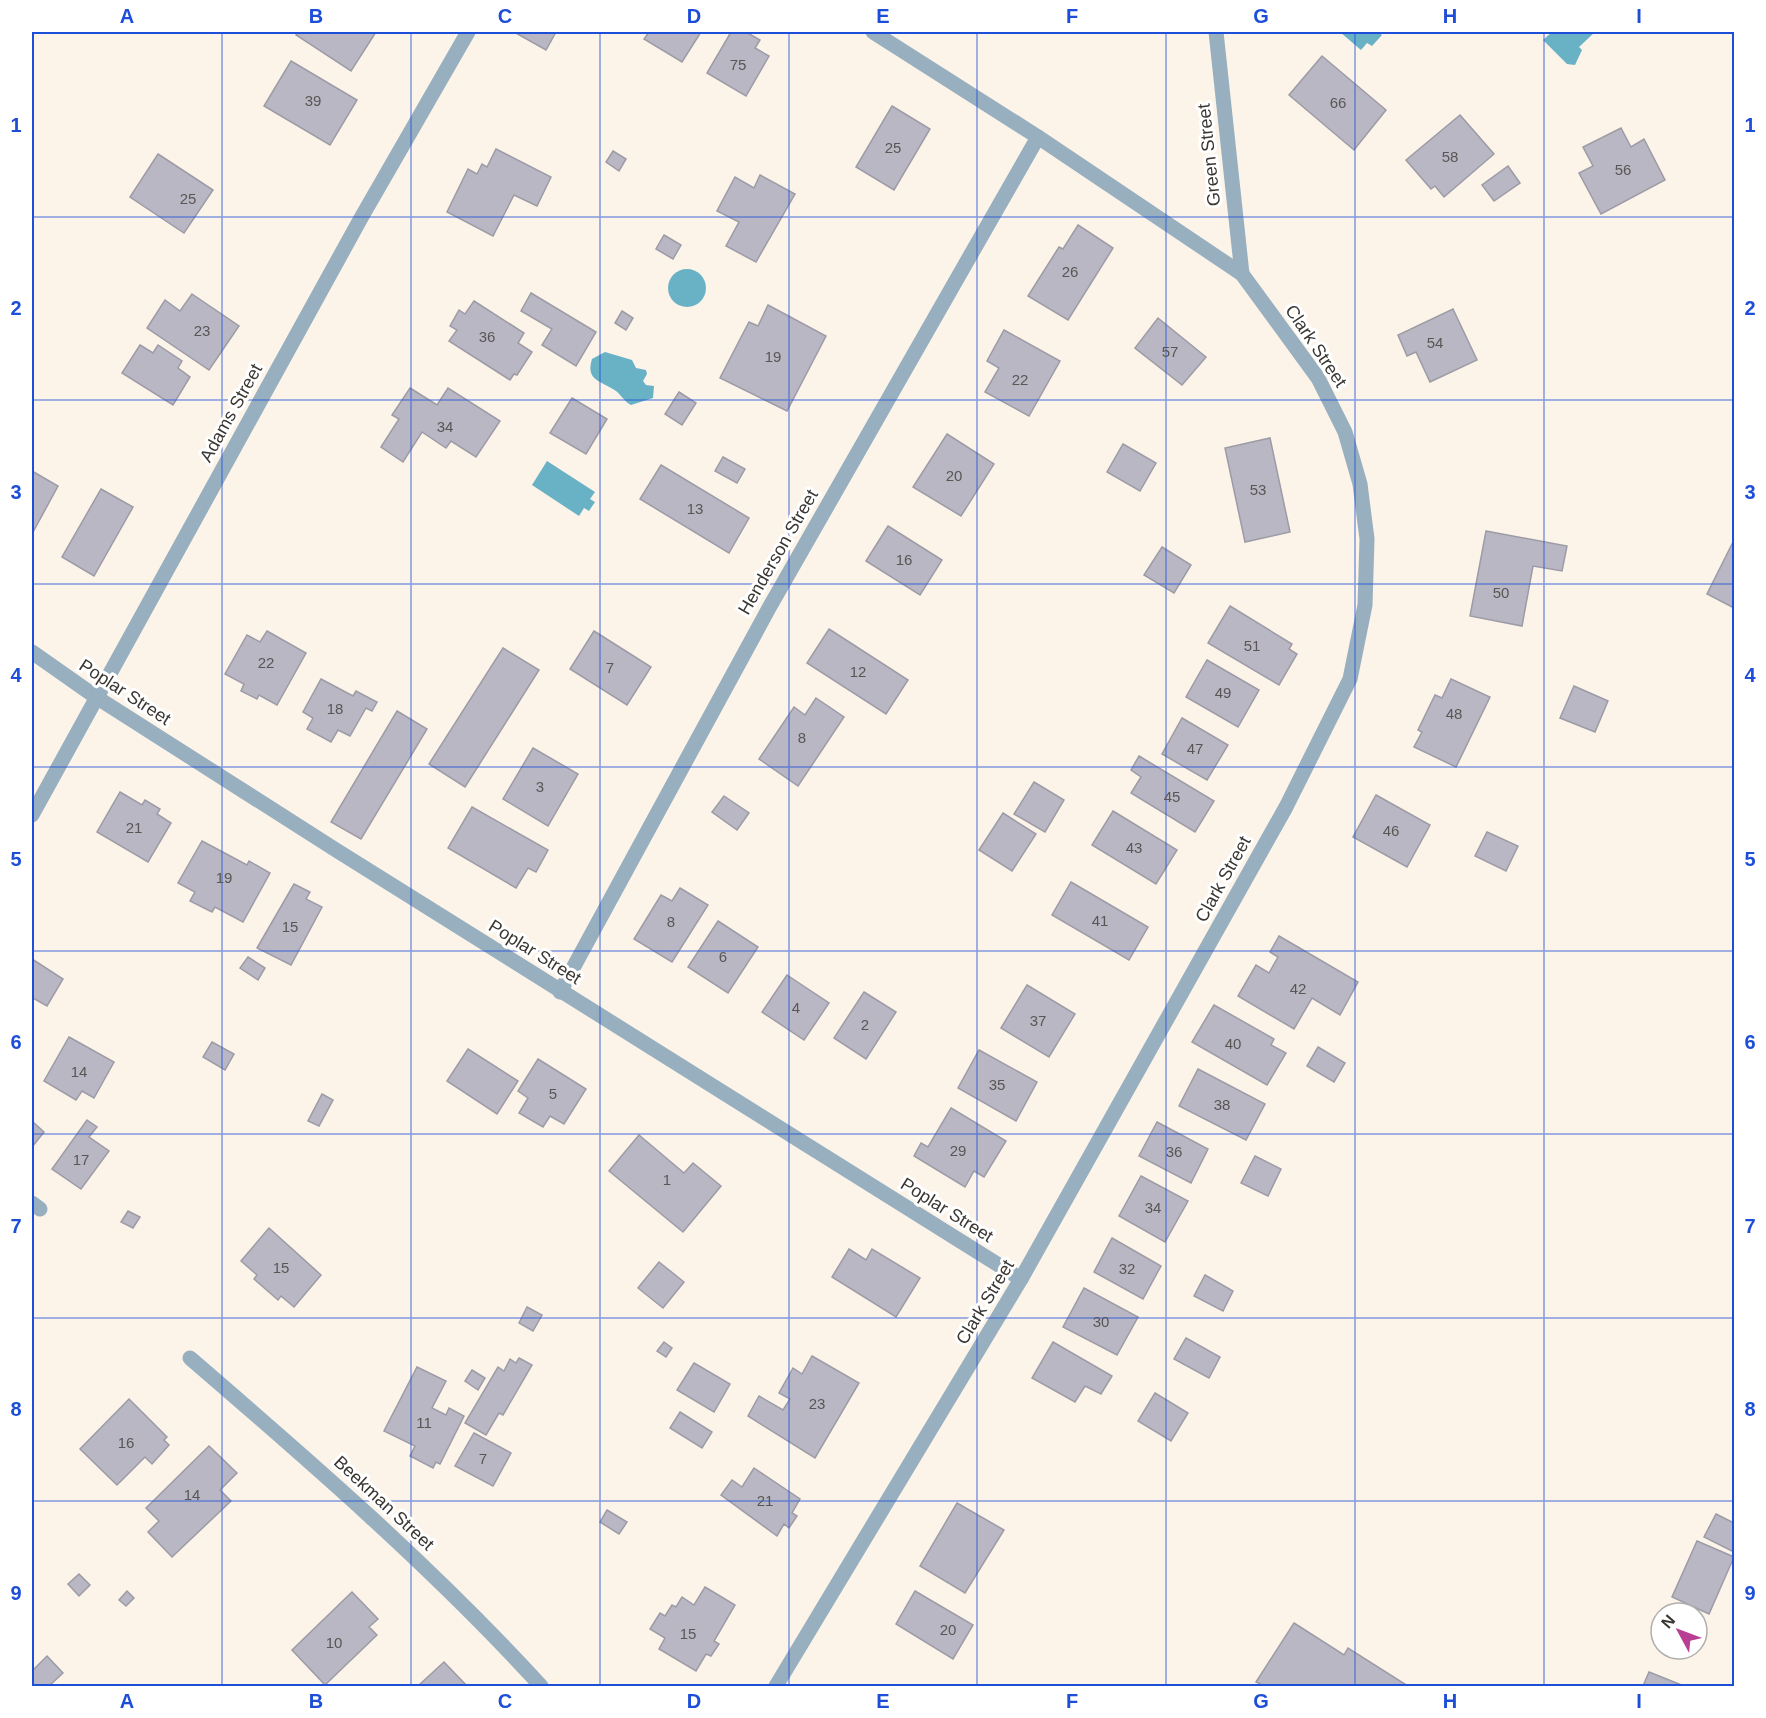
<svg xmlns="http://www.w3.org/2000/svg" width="1766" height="1718" font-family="Arial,sans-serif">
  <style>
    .water { fill: #69b2c6 }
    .building { fill: #b8b7c3; stroke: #9c9ba6; stroke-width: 1.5 }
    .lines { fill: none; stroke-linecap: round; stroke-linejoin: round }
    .minor { stroke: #97afbf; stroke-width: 15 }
    .grid { fill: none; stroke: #1d4ed8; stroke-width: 1.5; stroke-opacity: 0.55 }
    .labels { text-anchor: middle; stroke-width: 6; stroke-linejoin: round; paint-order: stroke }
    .number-label { font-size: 15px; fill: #5a5656 }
    .street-label { font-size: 18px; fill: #3a3632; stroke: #fff }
    .neatline { fill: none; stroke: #1d4ed8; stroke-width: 2 }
    .grid-label { font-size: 20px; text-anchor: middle; font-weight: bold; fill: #1d4ed8 }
  </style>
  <rect width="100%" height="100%" fill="#fcf3e9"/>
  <g class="water">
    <polygon points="1340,32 1378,32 1382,35 1372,46 1367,43 1361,50"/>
    <polygon points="1552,32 1595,32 1579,47 1582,50 1575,65 1567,64 1543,40"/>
    <circle cx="687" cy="288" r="19"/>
    <path d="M605 352 632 360 636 368 646 370 647 374 643 381 646 385 654 386 653 398 631 405C624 401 621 395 616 391 602 381 585 381 592 359Z"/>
    <polygon points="547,461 595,492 590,499 595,502 589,511 584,508 579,516 532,485"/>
  </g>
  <g class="building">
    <polygon points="299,32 376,32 351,71 296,35"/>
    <polygon points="514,32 556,32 546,50"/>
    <polygon points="649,32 701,32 682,62 644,39"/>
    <polygon points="731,32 746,32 760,40 755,48 769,56 746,96 707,73"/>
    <polygon points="1322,56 1386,110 1354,150 1289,95"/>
    <polygon points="291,61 357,100 330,145 264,106"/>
    <polygon points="892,106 930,129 894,190 856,167"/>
    <polygon points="1460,115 1494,154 1444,197 1435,186 1431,189 1406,160"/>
    <polygon points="1621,128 1631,147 1644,139 1665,180 1601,214 1579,173 1593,166 1583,147"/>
    <polygon points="496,149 551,177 537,206 514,195 493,236 447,212 468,169 477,174 482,164 487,167"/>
    <polygon points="613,151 626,159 619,171 606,162"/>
    <polygon points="158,154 213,190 184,233 130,197"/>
    <polygon points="1508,166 1520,183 1494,201 1482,185"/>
    <polygon points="760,175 795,194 756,262 726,246 739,222 717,211 735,177 754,188"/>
    <polygon points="1078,225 1113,248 1068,320 1028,296 1059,247 1063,249"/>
    <polygon points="664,235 681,245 673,259 656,249"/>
    <polygon points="531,293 596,332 576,366 542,345 552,329 521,311"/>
    <polygon points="192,294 239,326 209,370 147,328 165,300 180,311"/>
    <polygon points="474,301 524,333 518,343 532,352 517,375 514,374 510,380 449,341 457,330 450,326 459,310 465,314"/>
    <polygon points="768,305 826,336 787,411 720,378 749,322 758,326"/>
    <polygon points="1453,309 1477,360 1430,382 1416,352 1407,356 1398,335"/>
    <polygon points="622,311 633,318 626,330 615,323"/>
    <polygon points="1158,318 1206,357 1182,385 1135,348"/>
    <polygon points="1004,330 1060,361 1029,416 985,392 999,368 987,361"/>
    <polygon points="140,345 153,353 158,345 182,361 178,368 190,377 173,405 122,373"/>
    <polygon points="410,388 437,405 448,388 500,421 476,457 451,441 446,448 422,432 403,462 381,447 399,419 392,415"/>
    <polygon points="679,392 696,403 682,425 665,414"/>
    <polygon points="572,398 607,419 586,454 550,433"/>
    <polygon points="947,434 994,464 961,516 913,487"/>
    <polygon points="1270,438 1290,532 1245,542 1225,448"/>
    <polygon points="1123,444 1156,463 1140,491 1107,472"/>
    <polygon points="723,457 745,469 737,483 715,471"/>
    <polygon points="661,465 749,518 729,553 640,499"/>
    <polygon points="32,471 58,486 32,534"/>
    <polygon points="101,489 133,507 94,576 62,557"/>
    <polygon points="888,526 942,560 920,595 866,561"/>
    <polygon points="1486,531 1567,546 1562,571 1533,566 1522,626 1470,616"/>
    <polygon points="1734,540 1734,608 1707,594"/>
    <polygon points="1162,547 1191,565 1174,593 1144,575"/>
    <polygon points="1230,606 1292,644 1289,649 1297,654 1279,685 1208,643"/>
    <polygon points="829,629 908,680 886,714 807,663"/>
    <polygon points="267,631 306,653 277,705 259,695 257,699 241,691 244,684 225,674 247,635 260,642"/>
    <polygon points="594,631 651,667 627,705 570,669"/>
    <polygon points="503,648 539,670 465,787 429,764"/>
    <polygon points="1207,660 1259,690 1238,727 1186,697"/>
    <polygon points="321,679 353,696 356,691 377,702 372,711 366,708 350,736 338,730 331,742 307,729 313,718 303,712"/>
    <polygon points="1451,679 1490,697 1456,767 1414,747 1422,732 1418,730 1435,695 1442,698"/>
    <polygon points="1574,686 1608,701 1595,732 1560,718"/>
    <polygon points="816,698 844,717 798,786 759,759 794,707 805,715"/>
    <polygon points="397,711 427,729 361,839 331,822"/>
    <polygon points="1182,718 1228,745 1207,780 1162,754"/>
    <polygon points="533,748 578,774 548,826 503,799"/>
    <polygon points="1139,756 1214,801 1195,832 1131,793 1141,777 1131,770"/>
    <polygon points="1034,782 1064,800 1045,832 1014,814"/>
    <polygon points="120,792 142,805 145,800 160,809 157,814 171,823 148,862 97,832"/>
    <polygon points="1376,795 1430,825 1407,867 1353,837"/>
    <polygon points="724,796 749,813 737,830 712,812"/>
    <polygon points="472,807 548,850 536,872 528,868 516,888 448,848"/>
    <polygon points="1113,811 1177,850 1156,884 1092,845"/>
    <polygon points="1003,813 1036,834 1012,871 979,850"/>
    <polygon points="1487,832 1518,846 1506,871 1475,856"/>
    <polygon points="202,841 247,865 249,861 270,873 243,922 215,907 212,912 190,901 195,892 178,883"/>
    <polygon points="1071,882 1148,927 1129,960 1052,915"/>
    <polygon points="294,884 310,892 306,899 322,907 291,965 257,948"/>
    <polygon points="680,888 708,905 672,962 634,939 661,895 672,901"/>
    <polygon points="718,921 758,947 728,993 688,967"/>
    <polygon points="1279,936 1358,982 1340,1015 1312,998 1294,1029 1238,996 1256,965 1269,973 1278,957 1270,952"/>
    <polygon points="248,957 265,968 258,980 240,968"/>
    <polygon points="32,959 63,979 47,1006 33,998 32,1000"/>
    <polygon points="787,975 829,1003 804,1040 762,1012"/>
    <polygon points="1027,985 1075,1014 1049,1057 1001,1028"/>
    <polygon points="864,992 896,1012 866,1059 834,1038"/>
    <polygon points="1214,1005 1274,1039 1271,1045 1286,1053 1267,1085 1192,1042"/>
    <polygon points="69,1037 114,1062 94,1098 82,1091 76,1100 44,1081"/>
    <polygon points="212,1042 234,1054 225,1070 203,1057"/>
    <polygon points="1318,1047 1345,1063 1334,1082 1307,1066"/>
    <polygon points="468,1049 518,1081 497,1114 447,1081"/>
    <polygon points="979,1050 1037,1082 1016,1121 958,1088"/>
    <polygon points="538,1059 586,1089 564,1124 550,1116 543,1127 519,1113 528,1098 518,1091"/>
    <polygon points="1198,1069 1265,1104 1246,1140 1179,1106"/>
    <polygon points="322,1094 333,1100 319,1126 308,1121"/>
    <polygon points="951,1108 1006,1141 984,1177 974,1171 965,1187 914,1156 921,1143 928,1147"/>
    <polygon points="87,1120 97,1127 89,1137 109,1151 81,1189 52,1169"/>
    <polygon points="32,1121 44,1132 32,1147"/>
    <polygon points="1157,1122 1208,1149 1191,1183 1139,1156"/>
    <polygon points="639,1135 684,1173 693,1163 721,1186 683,1232 609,1171"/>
    <polygon points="1255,1156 1281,1169 1268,1196 1241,1183"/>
    <polygon points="1141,1176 1188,1201 1165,1242 1119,1216"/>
    <polygon points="128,1211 140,1217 133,1228 121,1222"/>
    <polygon points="269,1228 321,1275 294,1307 281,1296 278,1300 254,1279 257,1275 241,1261"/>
    <polygon points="1112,1238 1161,1266 1143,1299 1094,1272"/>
    <polygon points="849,1249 866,1260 872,1249 920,1278 896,1317 832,1277"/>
    <polygon points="659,1262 684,1282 663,1308 638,1288"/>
    <polygon points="1205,1275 1233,1291 1223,1311 1194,1296"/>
    <polygon points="1084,1288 1138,1317 1117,1355 1063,1327"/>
    <polygon points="527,1307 542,1315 533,1331 519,1323"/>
    <polygon points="1186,1338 1220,1357 1209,1378 1174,1359"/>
    <polygon points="664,1342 672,1348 666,1357 657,1351"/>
    <polygon points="1053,1342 1112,1376 1101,1394 1085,1386 1075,1402 1032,1378"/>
    <polygon points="812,1356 859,1383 815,1458 748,1416 759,1396 783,1410 790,1399 779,1393 793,1368 802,1374"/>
    <polygon points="519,1358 532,1365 503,1415 499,1413 486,1435 465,1423 498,1367 504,1371 510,1359 516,1363"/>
    <polygon points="694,1363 730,1384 714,1412 677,1390"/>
    <polygon points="417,1367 446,1381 432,1408 446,1415 449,1408 464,1416 440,1464 436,1462 433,1468 410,1456 415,1446 384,1431"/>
    <polygon points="472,1370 485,1378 478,1390 465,1381"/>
    <polygon points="1155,1393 1188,1413 1171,1441 1138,1421"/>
    <polygon points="129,1399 167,1437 164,1440 169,1445 152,1464 145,1457 117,1485 80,1449"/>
    <polygon points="680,1412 712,1432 702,1448 670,1428"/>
    <polygon points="474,1433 511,1453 493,1486 455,1466"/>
    <polygon points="209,1446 237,1473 220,1490 231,1501 172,1557 148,1532 159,1521 146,1508"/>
    <polygon points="754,1468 800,1499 792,1513 797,1516 789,1528 784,1524 777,1536 721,1495 732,1480 742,1487"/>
    <polygon points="957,1503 1004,1530 965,1593 920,1566"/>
    <polygon points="607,1510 627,1522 619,1534 600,1522"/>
    <polygon points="1716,1514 1734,1523 1734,1552 1704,1537"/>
    <polygon points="1697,1541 1734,1557 1709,1614 1672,1597"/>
    <polygon points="79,1574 90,1585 79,1596 68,1584"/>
    <polygon points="705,1587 735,1605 714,1641 719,1644 711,1656 706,1654 696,1671 659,1649 665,1638 650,1629 660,1613 665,1616 672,1605 676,1607 682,1597 694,1605"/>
    <polygon points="127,1591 134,1598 126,1606 119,1600"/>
    <polygon points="915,1591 973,1625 953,1659 896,1624"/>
    <polygon points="352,1592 378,1619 369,1627 377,1635 325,1685 292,1650"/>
    <polygon points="1294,1623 1344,1655 1348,1648 1408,1686 1264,1686 1256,1682"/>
    <polygon points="47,1656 63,1673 49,1686 34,1686 32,1684 32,1671"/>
    <polygon points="444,1662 467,1686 418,1686"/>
    <polygon points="1649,1672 1684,1686 1643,1686"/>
  </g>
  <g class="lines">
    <g class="minor">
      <polyline points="1216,32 1242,274"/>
      <polyline points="32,652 96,697 336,850 1021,1279"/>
      <polyline points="32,815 361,218 468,32"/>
      <polyline points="560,992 769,608 1038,137"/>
      <polyline points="32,1203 40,1209"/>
      <path d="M190 1358C312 1463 433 1568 541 1686"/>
      <polyline points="776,1686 1021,1279 1286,807 1350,679 1365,605 1367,539 1360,484 1345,432 1318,378 1242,274 1038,137 873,32"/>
    </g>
  </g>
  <path class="grid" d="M222 32V1686M411 32V1686M600 32V1686M789 32V1686M977 32V1686M1166 32V1686M1355 32V1686M1544 32V1686M32 217H1734M32 400H1734M32 584H1734M32 767H1734M32 951H1734M32 1134H1734M32 1318H1734M32 1501H1734"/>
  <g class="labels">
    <g class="number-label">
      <text x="738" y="70">75</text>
      <text x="313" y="106">39</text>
      <text x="1338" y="108">66</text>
      <text x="893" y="153">25</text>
      <text x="1450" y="162">58</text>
      <text x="1623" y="175">56</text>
      <text x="188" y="204">25</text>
      <text x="1070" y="277">26</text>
      <text x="202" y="336">23</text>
      <text x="487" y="342">36</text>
      <text x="1435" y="348">54</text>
      <text x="1170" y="357">57</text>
      <text x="773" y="362">19</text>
      <text x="1020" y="385">22</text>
      <text x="445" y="432">34</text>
      <text x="954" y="481">20</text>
      <text x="1258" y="495">53</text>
      <text x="695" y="514">13</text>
      <text x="904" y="565">16</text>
      <text x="1501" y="598">50</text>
      <text x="1252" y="651">51</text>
      <text x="266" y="668">22</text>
      <text x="610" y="673">7</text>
      <text x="858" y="677">12</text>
      <text x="1223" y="698">49</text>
      <text x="335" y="714">18</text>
      <text x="1454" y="719">48</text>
      <text x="802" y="743">8</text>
      <text x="1195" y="754">47</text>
      <text x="540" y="792">3</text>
      <text x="1172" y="802">45</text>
      <text x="134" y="833">21</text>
      <text x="1391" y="836">46</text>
      <text x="1134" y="853">43</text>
      <text x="224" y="883">19</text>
      <text x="1100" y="926">41</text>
      <text x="671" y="927">8</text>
      <text x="290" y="932">15</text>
      <text x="723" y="962">6</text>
      <text x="1298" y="994">42</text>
      <text x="796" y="1013">4</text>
      <text x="1038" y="1026">37</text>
      <text x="865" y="1030">2</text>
      <text x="1233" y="1049">40</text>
      <text x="79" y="1077">14</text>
      <text x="997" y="1090">35</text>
      <text x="553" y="1099">5</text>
      <text x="1222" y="1110">38</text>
      <text x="958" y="1156">29</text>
      <text x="1174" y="1157">36</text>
      <text x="81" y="1165">17</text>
      <text x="667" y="1185">1</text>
      <text x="1153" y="1213">34</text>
      <text x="281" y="1273">15</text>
      <text x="1127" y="1274">32</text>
      <text x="1101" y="1327">30</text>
      <text x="817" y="1409">23</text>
      <text x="424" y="1428">11</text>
      <text x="126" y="1448">16</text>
      <text x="483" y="1464">7</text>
      <text x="192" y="1500">14</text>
      <text x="765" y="1506">21</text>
      <text x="948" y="1635">20</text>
      <text x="688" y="1639">15</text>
      <text x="334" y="1648">10</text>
    </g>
    <g class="street-label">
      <text transform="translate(1209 155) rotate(-96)" y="6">Green Street</text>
      <text transform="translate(1316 346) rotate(56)" y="6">Clark Street</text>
      <text transform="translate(231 413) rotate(-61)" y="6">Adams Street</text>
      <text transform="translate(778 552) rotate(-60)" y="6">Henderson Street</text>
      <text transform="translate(125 692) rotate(33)" y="6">Poplar Street</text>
      <text transform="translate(1223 879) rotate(-61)" y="6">Clark Street</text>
      <text transform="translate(535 952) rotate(32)" y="6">Poplar Street</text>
      <text transform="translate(947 1210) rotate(32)" y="6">Poplar Street</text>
      <text transform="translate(985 1302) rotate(-59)" y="6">Clark Street</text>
      <text transform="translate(384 1503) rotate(43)" y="6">Beekman Street</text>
    </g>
  </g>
  <rect width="1766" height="1718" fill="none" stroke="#ffffff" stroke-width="66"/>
  <g transform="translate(1679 1631) rotate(311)"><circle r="28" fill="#ffffff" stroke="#b0afad" stroke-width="1.5"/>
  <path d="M0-4.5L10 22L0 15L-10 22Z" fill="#b83f93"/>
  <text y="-9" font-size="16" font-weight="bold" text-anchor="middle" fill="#3a3632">N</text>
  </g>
  <rect x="33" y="33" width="1700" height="1652" class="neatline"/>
  <g class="grid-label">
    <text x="127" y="23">A</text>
    <text x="316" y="23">B</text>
    <text x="505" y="23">C</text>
    <text x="694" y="23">D</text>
    <text x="883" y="23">E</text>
    <text x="1072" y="23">F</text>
    <text x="1261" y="23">G</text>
    <text x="1450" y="23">H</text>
    <text x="1639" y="23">I</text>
    <text x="16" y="132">1</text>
    <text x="1750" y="132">1</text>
    <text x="16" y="315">2</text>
    <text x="1750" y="315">2</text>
    <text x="16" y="499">3</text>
    <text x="1750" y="499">3</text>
    <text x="16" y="682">4</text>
    <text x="1750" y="682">4</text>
    <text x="16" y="866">5</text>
    <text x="1750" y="866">5</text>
    <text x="16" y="1049">6</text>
    <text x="1750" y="1049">6</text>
    <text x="16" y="1233">7</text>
    <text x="1750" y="1233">7</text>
    <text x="16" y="1416">8</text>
    <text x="1750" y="1416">8</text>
    <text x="16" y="1600">9</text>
    <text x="1750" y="1600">9</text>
    <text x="127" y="1708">A</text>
    <text x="316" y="1708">B</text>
    <text x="505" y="1708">C</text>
    <text x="694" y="1708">D</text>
    <text x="883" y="1708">E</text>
    <text x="1072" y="1708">F</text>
    <text x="1261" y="1708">G</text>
    <text x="1450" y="1708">H</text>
    <text x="1639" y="1708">I</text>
  </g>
</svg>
